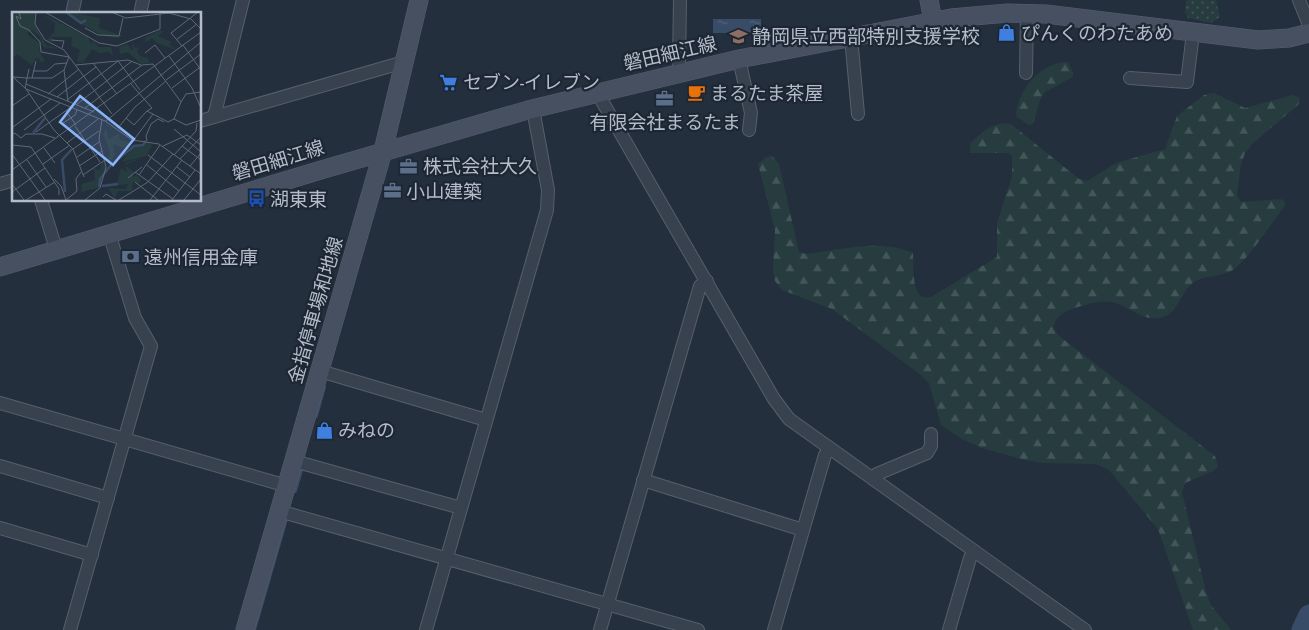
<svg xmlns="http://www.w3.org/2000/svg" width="1309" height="630" font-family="Jost,'Noto Sans JP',sans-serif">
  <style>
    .grass { fill: url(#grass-dots) }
    .forest { fill: url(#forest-firs) }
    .water { fill: url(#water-ripples) }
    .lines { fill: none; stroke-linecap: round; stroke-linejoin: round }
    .stream { stroke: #394c67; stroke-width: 4 }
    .river { stroke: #394c67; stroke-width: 21 }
    .street-casing { stroke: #565f6c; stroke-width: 14 }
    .secondary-casing { stroke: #565f6c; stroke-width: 19 }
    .street { stroke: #38414e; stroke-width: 12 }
    .secondary { stroke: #465061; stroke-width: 18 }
    .labels { text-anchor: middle; stroke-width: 4.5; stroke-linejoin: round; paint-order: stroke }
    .poi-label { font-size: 19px; fill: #b4bcc9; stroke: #1d2633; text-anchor: start }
    .street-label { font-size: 19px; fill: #b4bcc9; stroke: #1d2633 }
    .inset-river { fill: none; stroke: #394c67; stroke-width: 2.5 }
    .inset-road { fill: none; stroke: #5e6776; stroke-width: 1 }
    .view { fill: #8ab4f8; fill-opacity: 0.15; stroke: #8ab4f8; stroke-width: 2.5 }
    .inset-edge { fill: none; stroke: #b4bcc9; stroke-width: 2.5 }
  </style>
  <defs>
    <pattern id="grass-dots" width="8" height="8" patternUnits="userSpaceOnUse" patternTransform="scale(1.25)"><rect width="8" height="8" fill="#263c3f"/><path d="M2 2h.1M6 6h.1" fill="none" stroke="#435659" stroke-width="1.8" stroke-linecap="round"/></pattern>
    <pattern id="forest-firs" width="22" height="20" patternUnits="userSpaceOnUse" patternTransform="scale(1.25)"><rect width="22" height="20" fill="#263c3f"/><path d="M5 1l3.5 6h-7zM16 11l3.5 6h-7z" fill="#435659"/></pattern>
    <pattern id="water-ripples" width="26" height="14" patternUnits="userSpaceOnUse" patternTransform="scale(1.25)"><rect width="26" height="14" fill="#394c67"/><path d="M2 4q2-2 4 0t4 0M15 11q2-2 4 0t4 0" fill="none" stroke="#53647b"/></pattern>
  </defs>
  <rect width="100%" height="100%" fill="#242f3e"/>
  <polygon class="grass" points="1186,0 1216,0 1220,17 1211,23 1188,18 1185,12"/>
  <g class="forest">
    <path d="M1063 62H1068L1073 72V77L1045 92 1040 100 1033 124 1029 125 1017 117 1016 112C1022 86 1037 68 1063 62Z"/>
    <path d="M1214 93 1245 108 1293 95 1300 98 1298 105 1253 143 1245 153 1241 164 1237 195 1241 202 1281 199 1285 202 1284 207C1272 222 1246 263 1231 271 1219 277 1205 275 1194 282 1179 293 1179 316 1158 318 1142 321 1127 305 1112 302 1101 300 1088 304 1078 307 1065 311 1057 314 1053 327L1059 336 1215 456 1218 467 1213 471 1185 483 1182 492 1206 592 1211 605 1231 630H1193L1158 529 1109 470 1096 464 1044 463 1025 460 982 448 962 439 941 425 929 383 921 375 832 309 782 290 775 281 773 270 775 230 758 164 766 157 772 156 779 164 799 252 806 254C840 250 880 238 913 253 914 267 910 302 931 297L997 257V223L1012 176V156L1009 153H970V144C982 132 993 121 1011 124L1079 179 1087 181 1116 163 1165 149 1177 116 1204 95Z"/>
  </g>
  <rect class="water" x="713" y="19" width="48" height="14"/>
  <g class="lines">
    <g class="stream">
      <polyline points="316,416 324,387"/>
      <polyline points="295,491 302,467"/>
      <polyline points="254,630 286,519"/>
    </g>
    <polyline class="river" points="1302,630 1309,615"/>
    <defs>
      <g id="street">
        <polyline points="680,0 679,63 681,72"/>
        <polyline points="1299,0 1309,25"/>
        <polyline points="72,14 75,0"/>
        <polyline points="140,14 143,0"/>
        <polyline points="851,37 858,114"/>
        <polyline points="739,59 751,113 749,130"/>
        <polyline points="1026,73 1027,13"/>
        <polyline points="1130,78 1187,82 1193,33"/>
        <polyline points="599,92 602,101 774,399 789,419 1085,630"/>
        <polyline points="214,117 243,0"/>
        <polyline points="200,121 404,62"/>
        <polyline points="0,184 14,180"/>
        <polyline points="41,200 56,249"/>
        <polyline points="320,371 486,420"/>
        <polyline points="0,403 287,486"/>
        <polyline points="294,461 461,508"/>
        <polyline points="0,466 108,498"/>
        <polyline points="873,479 877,474 927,453 931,446 931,434"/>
        <polyline points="643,480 803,530"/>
        <polyline points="279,511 698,630"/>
        <polyline points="0,528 92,555"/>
        <polyline points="70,630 151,346 135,318 109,233"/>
        <polyline points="426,630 547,210 548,190 533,109"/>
        <polyline points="600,630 700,286 707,281"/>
        <polyline points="774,630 825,455 830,449"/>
        <polyline points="949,630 970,558 974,551"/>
      </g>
      <g id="secondary">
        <polyline points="929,0 933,21"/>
        <polyline points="0,267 321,170 528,110 739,59 951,18 1008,13 1046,14 1258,40 1289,38 1309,33"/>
        <polyline points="245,630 383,151 419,0"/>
      </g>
    </defs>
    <use href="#street" class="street-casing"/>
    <use href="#secondary" class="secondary-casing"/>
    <use href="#street" class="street"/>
    <use href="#secondary" class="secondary"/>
  </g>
  <defs>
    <symbol id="shop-bare" viewBox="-9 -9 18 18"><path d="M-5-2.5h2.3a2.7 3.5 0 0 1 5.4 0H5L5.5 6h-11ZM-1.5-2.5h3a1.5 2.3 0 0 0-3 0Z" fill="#3f7fe0" stroke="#1d2633" stroke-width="2.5" paint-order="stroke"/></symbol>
    <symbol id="school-bare" viewBox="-9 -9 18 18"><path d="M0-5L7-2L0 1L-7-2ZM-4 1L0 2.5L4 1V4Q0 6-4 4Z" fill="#8d6e63" stroke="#1d2633" stroke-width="2.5" paint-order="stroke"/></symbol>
    <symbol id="supermarket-bare" viewBox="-9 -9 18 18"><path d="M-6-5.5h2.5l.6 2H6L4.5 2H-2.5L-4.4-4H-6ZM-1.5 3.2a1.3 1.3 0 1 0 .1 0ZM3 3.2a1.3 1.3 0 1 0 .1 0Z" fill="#3f7fe0" stroke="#1d2633" stroke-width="2.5" paint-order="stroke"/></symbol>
    <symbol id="cafe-bare" viewBox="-9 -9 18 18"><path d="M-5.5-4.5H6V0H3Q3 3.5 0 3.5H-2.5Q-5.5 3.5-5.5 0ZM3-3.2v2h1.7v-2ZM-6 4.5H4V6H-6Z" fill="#e8710a" stroke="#1d2633" stroke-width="2.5" paint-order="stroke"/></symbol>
    <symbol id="office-bare" viewBox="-9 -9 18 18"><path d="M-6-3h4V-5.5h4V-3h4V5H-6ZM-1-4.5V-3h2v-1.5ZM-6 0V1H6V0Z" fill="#5c6f8a" stroke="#1d2633" stroke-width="2.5" paint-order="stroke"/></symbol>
    <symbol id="bus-bare" viewBox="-9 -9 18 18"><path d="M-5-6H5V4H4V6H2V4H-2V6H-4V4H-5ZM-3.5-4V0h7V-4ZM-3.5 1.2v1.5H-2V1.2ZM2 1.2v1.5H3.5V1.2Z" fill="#1a4fb4" stroke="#1d2633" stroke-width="2.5" paint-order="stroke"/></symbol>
    <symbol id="bank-bare" viewBox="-9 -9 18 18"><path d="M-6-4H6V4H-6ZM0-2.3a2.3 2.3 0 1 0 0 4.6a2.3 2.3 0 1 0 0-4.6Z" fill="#5c6f8a" stroke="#1d2633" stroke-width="2.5" paint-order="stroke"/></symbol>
  </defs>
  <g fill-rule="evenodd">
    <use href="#shop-bare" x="994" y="20" width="25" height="25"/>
    <use href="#school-bare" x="726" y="24" width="25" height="25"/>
    <use href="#supermarket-bare" x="436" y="70" width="25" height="25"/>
    <use href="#cafe-bare" x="684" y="80" width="25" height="25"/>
    <use href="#office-bare" x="652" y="86" width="25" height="25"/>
    <use href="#office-bare" x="396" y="154" width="25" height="25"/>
    <use href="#office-bare" x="380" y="178" width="25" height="25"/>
    <use href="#bus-bare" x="244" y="186" width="25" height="25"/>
    <use href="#bank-bare" x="118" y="244" width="25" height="25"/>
    <use href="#shop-bare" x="312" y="418" width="25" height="25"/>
  </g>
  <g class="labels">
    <g class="poi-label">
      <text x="1021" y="40">ぴんくのわたあめ</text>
      <text x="752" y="43">静岡県立西部特別支援学校</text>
      <text x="463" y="89">セブン-イレブン</text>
      <text x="710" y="100">まるたま茶屋</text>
      <text x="665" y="129" text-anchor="middle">有限会社まるたま</text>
      <text x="423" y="173">株式会社大久</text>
      <text x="406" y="198">小山建築</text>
      <text x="270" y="206">湖東東</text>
      <text x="144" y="264">遠州信用金庫</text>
      <text x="338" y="437">みねの</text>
    </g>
    <g class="street-label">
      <text transform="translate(670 53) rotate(-13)" y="7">磐田細江線</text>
      <text transform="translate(278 160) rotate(-17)" y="7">磐田細江線</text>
      <text transform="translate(315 310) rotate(-74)" y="7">金指停車場和地線</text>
    </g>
  </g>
  <g transform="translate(12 12)">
    <rect width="189" height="189" fill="#242f3e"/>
    <path d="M24 0 22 10 34 33 47 37 31 35 28 25 20 18 15 22 28 32 27 38 33 49 27 51 28 47 24 46 20 53 5 42 0 47V1ZM57 0 88 6 87 16 111 24 105 26 89 23 69 12ZM30 2 76 25 79 32 81 29 87 35H99L101 44 97 40 87 41 80 37 71 51 65 49 68 38 59 34 60 25H40L38 30 43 32 35 28 42 20 43 11ZM148 18 151 20 146 24 160 30 157 32 164 38 145 31 140 26 134 30 133 26ZM120 30 123 36 128 35 125 39 128 44 136 46 137 51 129 52 116 40 108 42 107 35 115 32 121 39ZM94 116 97 127 107 121V127L118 131 110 136 101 132 103 143 87 166 86 176 69 180 70 172 83 168 82 156 88 158 90 150 95 153 96 149 98 140 91 122ZM131 145 113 153 122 160 121 165 125 163 129 168 126 172 121 170 120 179H106L103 186 96 176 114 177 116 172 90 175 105 172 109 156 115 160 113 151Z" fill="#263c3f"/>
    <path d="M135 130 140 133 135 144 109 150 123 134H132Z" fill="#263c3f"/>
    <path class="inset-river" d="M54 0 69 11 74 8M21 121 33 106M90 174 106 172M87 175 88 167 98 154 122 134 131 133 134 129M53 180 50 148 60 137"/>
    <path class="inset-road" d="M7 0 9 7 4 4 8 14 17 18 28 30 29 40 57 45 52 58 40 66H15L17 57M24 0 23 12 33 28 52 38 100 102M33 0 87 31 105 34 148 17V1M99 0 114 6 157 1 179 7 189 17M73 16 86 23 107 24 111 6M39 28 52 29 50 36M164 28 185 12M171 33 189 58M170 34 159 21 186 0M133 41 143 33 153 46M157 44 180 76 188 94M81 51 105 82M64 53 116 48 129 53M52 58 56 89M21 59H35L43 52 55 51M0 64 14 77 93 109 120 128 147 132 189 162M72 64 84 55M2 65 15 66 14 72M20 66 24 49M154 68 189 42M13 76 14 72 82 100M160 76 187 56M14 77 42 118 61 137 72 165M36 82 67 57M45 85 72 64M55 88 106 49 128 78M169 90 174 82 189 80M64 93 120 49M0 94 17 82M73 96 130 53 141 52 169 90 162 107 156 110 135 99 140 96 119 72M54 99 64 113M114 106 122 113 135 99M162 107 174 113 189 108M94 109 189 30M50 112 63 103 65 98M63 114 88 150M1 115 39 87M106 116 123 95 154 69M162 117 189 140M12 118 48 91M24 120 59 95M0 123 3 121 9 126 14 122H30L43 126M121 129 141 102M135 129 134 124 139 112 146 107 152 110M55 131 86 107M0 133 19 135 47 177V183M151 134 175 123 189 133M170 134 189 148M32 136 43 151M61 137 87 119M0 142 33 188M136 143 189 183M162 143 184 119 185 111M65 145 87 130M168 147 189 125M15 148 34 175M31 152 58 133M135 153 167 179M67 154 90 139M178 154 189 141M165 155 178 165M0 158 189 20M123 160 161 187M71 163 93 148M127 163 148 133M116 166 130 155M42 167 49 174 54 188 65 179 64 167 69 160M123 170 146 188M0 172 12 188M0 180 33 156M91 185 94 182 104 188M14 188 43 170M73 188 88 176 94 155 87 127 90 107M107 188 136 170 161 142M138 188 170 148M160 188 183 158M172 188 189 167"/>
    <path class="view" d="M68 84 122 127 101 153 48 110Z"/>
    <rect width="189" height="189" class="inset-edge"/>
  </g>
</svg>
